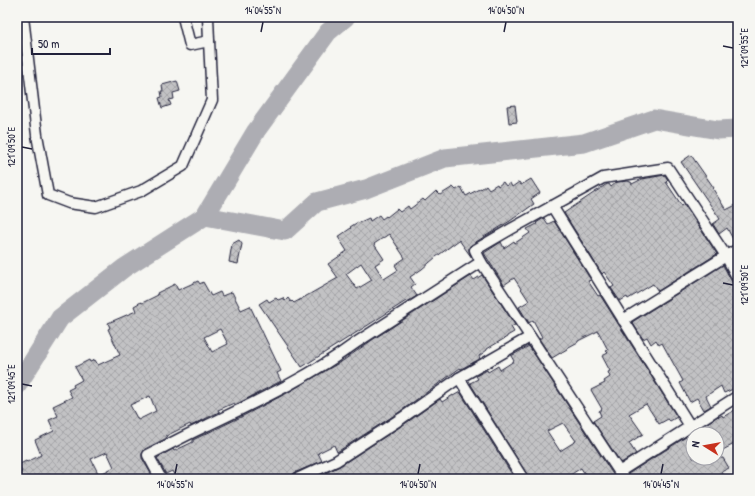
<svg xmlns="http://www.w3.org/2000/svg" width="755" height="496" font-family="'Patrick Hand',sans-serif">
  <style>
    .built { fill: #e6e6e4 }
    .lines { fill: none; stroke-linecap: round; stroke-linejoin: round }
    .river { stroke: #adadb3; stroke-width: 19 }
    .building { fill: url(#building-cross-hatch); stroke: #22223b; fill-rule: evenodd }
    .minor-casing { stroke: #22223b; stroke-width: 13 }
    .minor { stroke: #f6f6f2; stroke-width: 10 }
    .ticks { fill: none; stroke: #22223b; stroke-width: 1.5 }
    .neatline { fill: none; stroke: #22223b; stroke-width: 1.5 }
    .ticks-label { font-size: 10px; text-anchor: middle; fill: #22223b }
  </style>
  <defs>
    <pattern id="building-cross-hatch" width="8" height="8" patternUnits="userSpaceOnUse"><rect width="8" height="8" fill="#c2c2c4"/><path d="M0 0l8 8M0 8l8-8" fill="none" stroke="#a6a6a9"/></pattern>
  </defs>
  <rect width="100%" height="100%" fill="#f6f6f2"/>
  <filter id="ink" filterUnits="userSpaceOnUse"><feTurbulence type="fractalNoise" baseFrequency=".025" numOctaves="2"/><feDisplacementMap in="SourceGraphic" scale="8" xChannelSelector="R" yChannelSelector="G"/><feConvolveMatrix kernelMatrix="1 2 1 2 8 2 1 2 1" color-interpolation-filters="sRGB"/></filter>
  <g filter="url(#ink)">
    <polygon class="built" points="738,444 738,479 673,479 717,458 717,455"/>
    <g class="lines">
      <g class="river">
        <polyline points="205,216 285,231 317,202 366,189 445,158 584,143 654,119 718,130 738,129"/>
        <polyline points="17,386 60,318 124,268 205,216 256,131 328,32 346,17"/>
      </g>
    </g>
    <g class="building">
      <polygon points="177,81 180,91 173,93 174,99 169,100 171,105 162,108 159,98 162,97 161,91 163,91 162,85"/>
      <polygon points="515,105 517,122 509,123 507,106"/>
      <polygon points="691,155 714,188 713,189 726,210 738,204 738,243 735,243 727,228 719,234 713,224 720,219 681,162"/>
      <polygon points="665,175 668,180 666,182 682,206 684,204 717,254 658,291 653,284 628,299 627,297 620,301 611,288 614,286 604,272 602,274 564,213 607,184 609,184 611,187 617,182 628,181 630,182 631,182 632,184 642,179"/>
      <path d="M531 179 540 193 531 199 534 204 510 221 471 245 469 247V250L472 258 459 240 436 257 422 269 410 277 415 284 411 287 417 296 407 302 406 301 302 367 259 304 267 299 269 302 276 298 278 300 283 298 285 301 288 298 291 302 292 301 294 303 338 278 328 264 347 251 338 237 351 228 350 227 358 222V223L369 218 370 221 379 215 382 219 386 216 387 217 397 209 400 212 408 206 410 209 423 199 425 201 436 191 440 195 453 187 456 190 461 187 466 196 481 188V189L486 185 489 189 497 184 498 186 503 182 506 186 510 183 512 187 519 182 521 185ZM389 234 405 258 395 265 398 270 384 279 375 265 384 259 374 244ZM361 263 372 280 357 289 346 274Z"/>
      <polygon points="544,218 548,224 554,221 591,280 588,281 598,296 600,295 677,417 670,421 668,419 659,424 646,404 629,414 643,434 629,443 636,454 621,463 593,421 601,416 599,411 602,409 591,390 605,383 604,381 610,377 608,372 610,371 602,356 608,353 606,351 608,350 598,331 578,341 578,342 567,348 567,349 552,358 539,339 542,337 533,320 529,323 519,307 529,301 514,278 504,285 484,253 501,242 504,248 514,241 515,243 530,233 527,229 537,224 536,223"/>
      <polygon points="239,240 242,244 238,264 229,262 232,244"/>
      <polygon points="723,265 732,282 735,285 738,285 738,387 724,393 721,386 706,396 711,406 704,410 697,398 690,402 680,383 683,381 662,343 659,345 656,340 651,344 647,337 643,339 632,322"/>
      <polygon points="482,275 515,325 511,327 514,332 507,336 507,337 487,349 487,350 479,356 480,359 461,369 460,368 398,413 337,452 334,445 318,453 322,461 294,473 292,476 291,479 176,479 172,471 166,474 157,458 173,449 174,451 193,442 193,440 197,438 241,417 287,393 344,360 372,340 471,276 474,280"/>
      <path d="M198 281 200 284 203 282 211 296 220 292 222 296 232 292 241 310 250 306 281 371 277 373 281 381 235 405 234 403 218 410 219 412 191 426 190 424 166 436 167 438 145 449 142 454V458L154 479H17V474L22 472 18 465 26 461 27 462 41 455 35 440 54 431 49 420 58 416 53 406 72 397 68 390 74 387 73 385 82 380 75 367 89 360 90 362 95 360 98 365 120 355 108 329 110 328 108 323 136 311 134 306 141 302 142 303 158 295 157 293 175 284 178 290ZM220 329 228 344 212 352 204 337ZM150 396 156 411 138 420 130 405ZM107 452 114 467 99 475 91 459Z"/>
      <path d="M529 346 614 476 616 479H588L581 468 564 479H529L528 476 470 383 478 379 476 376 487 370 488 372 498 366 500 370 514 361 511 356ZM563 423 576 441 560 451 547 431Z"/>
      <polygon points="460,392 515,479 313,479 340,466 406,423 440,399 442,402 453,395 453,396"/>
      <polygon points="738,408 738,442 717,453 717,434 704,434 701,427 718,416 719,417 722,415 723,417"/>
      <polygon points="689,435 693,441 693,458 723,458 729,468 721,472 725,479 630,479 628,474"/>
    </g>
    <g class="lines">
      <defs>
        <g id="minor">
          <polyline points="23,17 37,135 48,195 69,203 96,207 141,191 183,166 212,100 209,41"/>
          <polyline points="183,17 190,45 209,41 208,17"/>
          <polyline points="552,206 690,426"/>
          <polyline points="481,262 624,479"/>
          <polyline points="623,320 726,256 738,249"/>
          <polyline points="459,378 523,479"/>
          <polyline points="619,472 738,396"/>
          <path d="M161 479 148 455C168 445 188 434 208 425 260 400 311 376 357 342L481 262 475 250 511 229 603 178 668 168 726 256 738 279"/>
          <polyline points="297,479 336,461 402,418 459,378 530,337"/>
        </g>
      </defs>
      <use href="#minor" class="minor-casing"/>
      <use href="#minor" class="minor"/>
    </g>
  </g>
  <path class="ticks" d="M261 32 263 22M504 32 506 22M723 46 733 48M22 147 32 149M723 283 733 285M22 384 32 386M175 474 177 464M418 474 420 464M661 474 663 464"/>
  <rect width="755" height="496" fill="none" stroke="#f6f6f2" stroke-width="44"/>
  <g transform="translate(705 446) rotate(281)"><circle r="19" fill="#f6f6f2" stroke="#a1a1a9"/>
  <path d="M0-3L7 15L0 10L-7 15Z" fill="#c8321e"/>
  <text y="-6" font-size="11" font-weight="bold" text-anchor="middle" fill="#22223b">N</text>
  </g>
  <path d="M32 48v6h78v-6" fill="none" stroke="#22223b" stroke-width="2"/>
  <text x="38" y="48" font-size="12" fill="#22223b" stroke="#f6f6f2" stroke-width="3" paint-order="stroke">50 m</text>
  <rect x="22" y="22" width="711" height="452" class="neatline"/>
  <g class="ticks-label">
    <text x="263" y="14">14°04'55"N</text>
    <text x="506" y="14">14°04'50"N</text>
    <text transform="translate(744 48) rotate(-90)" y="4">121°09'55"E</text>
    <text transform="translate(11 147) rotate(-90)" y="4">121°09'50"E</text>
    <text transform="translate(744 285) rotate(-90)" y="4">121°09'50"E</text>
    <text transform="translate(11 384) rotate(-90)" y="4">121°09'45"E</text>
    <text x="175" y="488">14°04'55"N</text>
    <text x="418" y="488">14°04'50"N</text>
    <text x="661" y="488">14°04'45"N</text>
  </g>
</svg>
